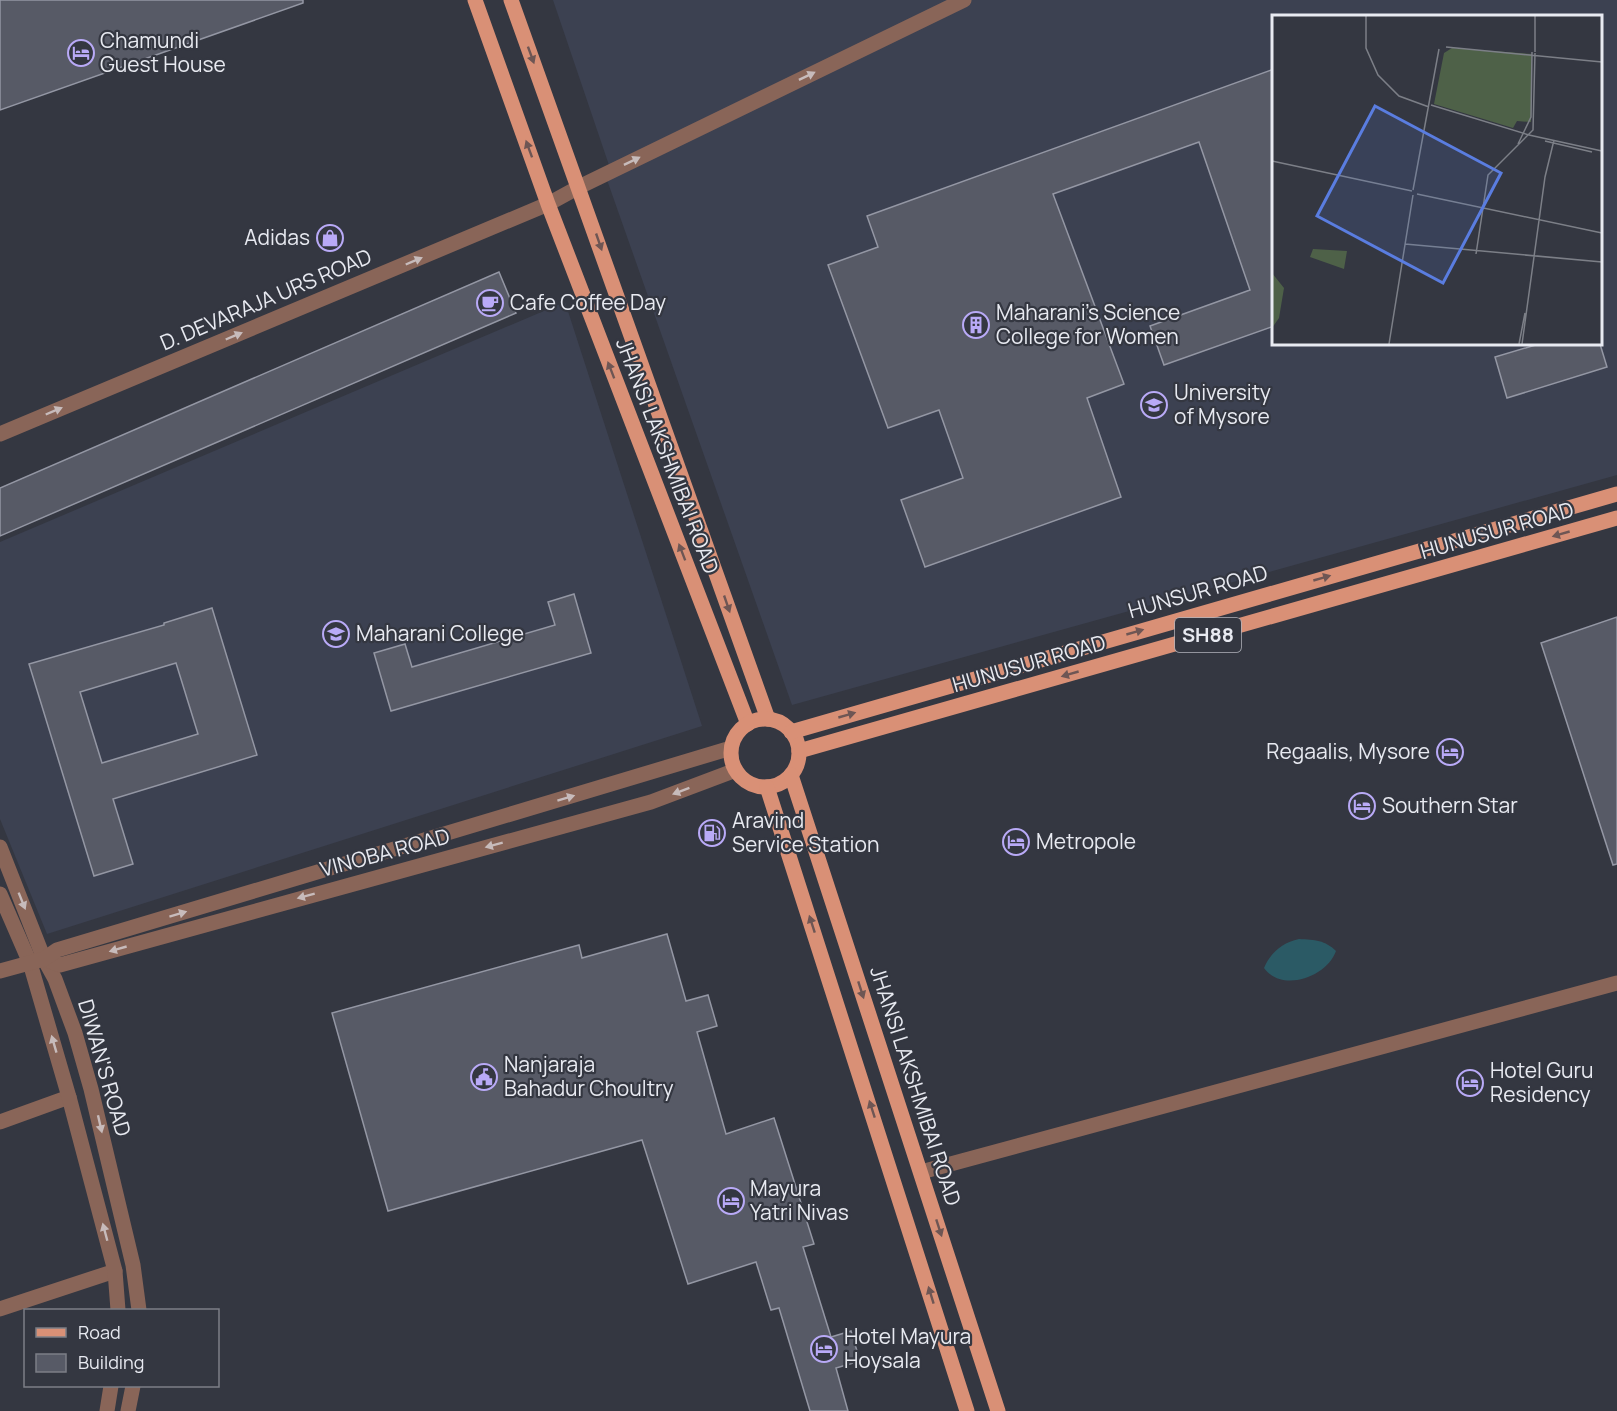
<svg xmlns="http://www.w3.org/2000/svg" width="1617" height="1411" font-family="Manrope,sans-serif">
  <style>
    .built { fill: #3c4151; fill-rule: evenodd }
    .water { fill: #2b5a65 }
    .building { fill: #575a66; stroke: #9497a4; stroke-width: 1.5; fill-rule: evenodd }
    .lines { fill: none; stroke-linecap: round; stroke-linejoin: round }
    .minor { stroke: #896558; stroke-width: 15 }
    .tertiary { stroke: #896558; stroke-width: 15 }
    .primary { stroke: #d99076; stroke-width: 15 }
    .oneway { fill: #6e5654 }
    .oneway2 { fill: #c7bbbb }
    .labels { text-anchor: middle; stroke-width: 4.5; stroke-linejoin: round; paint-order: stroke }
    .shield { fill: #343741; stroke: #b2b4bc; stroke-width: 1.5 }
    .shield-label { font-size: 20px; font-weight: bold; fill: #e8eaf1 }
    .poi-label { font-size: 21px; fill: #e8eaf1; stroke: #343741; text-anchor: start }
    .street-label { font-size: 21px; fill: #e8eaf1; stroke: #343741 }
    .inset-road { fill: none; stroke: #7c7f87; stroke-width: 1.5 }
    .view { fill: #5a7de0; fill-opacity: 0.15; stroke: #5a7de0; stroke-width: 3 }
    .inset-edge { fill: none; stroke: #e8eaf1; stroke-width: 3 }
  </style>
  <rect width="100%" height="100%" fill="#343741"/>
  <g class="built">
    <path d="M553 0H1617V475L792 705 606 177 612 174ZM1274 16H1600V344H1274Z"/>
    <polygon points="565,302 702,726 47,934 0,819 0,542"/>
  </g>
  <path class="water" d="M1299 939C1315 940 1325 940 1336 951 1327 977 1282 993 1264 968 1271 952 1282 943 1299 939Z"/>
  <g class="building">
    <polygon points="0,0 303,0 303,3 0,110"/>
    <polygon points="1274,69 1274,326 1164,365 1150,326 1250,290 1199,142 1053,194 1124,384 1087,398 1121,497 925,567 901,500 963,478 939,410 888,428 828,265 878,247 867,216"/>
    <polygon points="499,272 516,313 0,536 0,488"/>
    <polygon points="1539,344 1600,344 1607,367 1507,398 1495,357"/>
    <polygon points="574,594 591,653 391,711 374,653 405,644 412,667 555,625 548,602"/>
    <path d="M212 608 257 755 113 799 133 864 94 876 29 664 164 625V623ZM176 663 198 734 102 763 80 692Z"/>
    <polygon points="1617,617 1617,864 1613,865 1541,643"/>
    <polygon points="667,934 686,1001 708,995 717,1026 697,1032 726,1134 774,1118 814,1244 803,1247 831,1337 851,1331 860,1361 836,1368 848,1411 810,1411 779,1308 771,1310 756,1262 688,1284 642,1140 388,1211 332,1013 579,945 582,958"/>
  </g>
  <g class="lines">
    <g class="minor">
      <polyline points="579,187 964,0"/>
      <polyline points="0,1122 69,1097"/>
      <polyline points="921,1172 1617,983"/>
      <polyline points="0,1309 115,1271"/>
    </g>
    <g class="tertiary">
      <polyline points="0,434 548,204 579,187"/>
      <polyline points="0,847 44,959 55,979 75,1033 91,1089 133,1265 139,1310"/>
      <polyline points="0,894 30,963 69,1097 115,1271 118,1310"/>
      <polyline points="44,959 60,965 651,802 736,770"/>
      <polyline points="0,971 44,959 57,950 731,748"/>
      <polyline points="107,1411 111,1386"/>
      <polyline points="128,1411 133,1386"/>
    </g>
    <g class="primary">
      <polyline points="475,0 548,204 748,724"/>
      <polyline points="511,0 768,719"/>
      <circle cx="765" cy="753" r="34"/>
      <polyline points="791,732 1617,494"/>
      <polyline points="799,751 1617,518"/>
      <polyline points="791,775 998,1411"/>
      <polyline points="767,787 967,1411"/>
    </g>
  </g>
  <defs><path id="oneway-solid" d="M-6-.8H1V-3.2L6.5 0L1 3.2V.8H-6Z" transform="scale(1.5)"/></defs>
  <g class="oneway">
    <use href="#oneway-solid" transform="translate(531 55) rotate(70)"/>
    <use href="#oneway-solid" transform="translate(529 149) rotate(-110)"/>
    <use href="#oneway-solid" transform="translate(599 242) rotate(71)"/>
    <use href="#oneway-solid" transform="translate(611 370) rotate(-111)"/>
    <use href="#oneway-solid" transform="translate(1561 534) rotate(164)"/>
    <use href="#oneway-solid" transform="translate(682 552) rotate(-111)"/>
    <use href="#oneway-solid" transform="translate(1322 578) rotate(-16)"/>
    <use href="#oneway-solid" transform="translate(727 604) rotate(71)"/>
    <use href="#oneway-solid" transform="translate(1135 632) rotate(-16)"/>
    <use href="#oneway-solid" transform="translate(1070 674) rotate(164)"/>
    <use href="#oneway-solid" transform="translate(847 715) rotate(-16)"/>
    <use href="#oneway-solid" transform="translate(812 924) rotate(-108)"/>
    <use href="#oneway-solid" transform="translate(861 990) rotate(72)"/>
    <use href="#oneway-solid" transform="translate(872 1109) rotate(-108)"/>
    <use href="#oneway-solid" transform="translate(939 1228) rotate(72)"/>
    <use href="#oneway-solid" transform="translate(931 1295) rotate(-107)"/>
  </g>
  <g class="oneway2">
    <use href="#oneway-solid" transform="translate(807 76) rotate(-26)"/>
    <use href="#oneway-solid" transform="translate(632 161) rotate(-26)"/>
    <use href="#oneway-solid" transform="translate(414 261) rotate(-23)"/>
    <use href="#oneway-solid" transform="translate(234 336) rotate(-23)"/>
    <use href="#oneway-solid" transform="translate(54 411) rotate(-23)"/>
    <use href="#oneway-solid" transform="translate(681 791) rotate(159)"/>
    <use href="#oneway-solid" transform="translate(566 798) rotate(-17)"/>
    <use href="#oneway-solid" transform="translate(494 845) rotate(165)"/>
    <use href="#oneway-solid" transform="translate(306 896) rotate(165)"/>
    <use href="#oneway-solid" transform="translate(22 901) rotate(68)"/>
    <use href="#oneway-solid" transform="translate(178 914) rotate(-17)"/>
    <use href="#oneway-solid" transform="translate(118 949) rotate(164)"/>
    <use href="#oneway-solid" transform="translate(54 1044) rotate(-106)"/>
    <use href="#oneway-solid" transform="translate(100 1124) rotate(77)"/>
    <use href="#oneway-solid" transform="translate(105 1232) rotate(-105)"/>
  </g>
  <defs>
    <symbol id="hotel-ring" viewBox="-11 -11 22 22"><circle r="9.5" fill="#343741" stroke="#b9aaf7" stroke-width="1.5"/><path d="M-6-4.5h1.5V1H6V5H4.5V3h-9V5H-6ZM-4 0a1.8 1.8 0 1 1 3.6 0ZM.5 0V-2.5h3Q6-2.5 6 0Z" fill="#b9aaf7"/></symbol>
    <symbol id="shop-ring" viewBox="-11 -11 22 22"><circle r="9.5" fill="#343741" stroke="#b9aaf7" stroke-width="1.5"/><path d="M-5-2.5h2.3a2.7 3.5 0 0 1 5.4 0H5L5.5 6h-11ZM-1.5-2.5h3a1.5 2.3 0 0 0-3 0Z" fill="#b9aaf7"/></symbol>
    <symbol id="cafe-ring" viewBox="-11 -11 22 22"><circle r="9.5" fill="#343741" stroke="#b9aaf7" stroke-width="1.5"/><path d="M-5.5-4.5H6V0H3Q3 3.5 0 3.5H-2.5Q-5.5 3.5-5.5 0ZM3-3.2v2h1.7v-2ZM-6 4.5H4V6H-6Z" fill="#b9aaf7"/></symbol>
    <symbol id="building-ring" viewBox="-11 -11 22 22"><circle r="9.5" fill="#343741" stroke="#b9aaf7" stroke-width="1.5"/><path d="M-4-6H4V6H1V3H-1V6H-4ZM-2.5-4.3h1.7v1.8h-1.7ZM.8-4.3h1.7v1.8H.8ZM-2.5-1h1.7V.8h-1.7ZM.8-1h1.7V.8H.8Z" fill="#b9aaf7"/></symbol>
    <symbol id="university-ring" viewBox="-11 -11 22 22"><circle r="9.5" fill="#343741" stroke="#b9aaf7" stroke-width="1.5"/><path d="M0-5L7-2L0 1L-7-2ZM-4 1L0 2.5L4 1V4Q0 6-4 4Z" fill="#b9aaf7"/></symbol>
    <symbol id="fuel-ring" viewBox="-11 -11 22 22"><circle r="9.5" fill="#343741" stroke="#b9aaf7" stroke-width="1.5"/><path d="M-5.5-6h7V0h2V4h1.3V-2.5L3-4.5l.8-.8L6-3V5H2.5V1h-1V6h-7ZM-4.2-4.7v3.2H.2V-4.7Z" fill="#b9aaf7"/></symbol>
    <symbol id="civic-ring" viewBox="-11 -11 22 22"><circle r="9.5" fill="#343741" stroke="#b9aaf7" stroke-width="1.5"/><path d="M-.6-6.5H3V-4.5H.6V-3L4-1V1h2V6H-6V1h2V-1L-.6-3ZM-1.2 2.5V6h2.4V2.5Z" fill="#b9aaf7"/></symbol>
  </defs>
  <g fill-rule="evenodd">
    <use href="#hotel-ring" x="66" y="38" width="30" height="30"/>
    <use href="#shop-ring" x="315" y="223" width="30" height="30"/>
    <use href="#cafe-ring" x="475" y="288" width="30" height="30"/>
    <use href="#building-ring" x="961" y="310" width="30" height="30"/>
    <use href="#university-ring" x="1139" y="390" width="30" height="30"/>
    <use href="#university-ring" x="321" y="619" width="30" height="30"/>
    <use href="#hotel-ring" x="1435" y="737" width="30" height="30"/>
    <use href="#hotel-ring" x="1347" y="791" width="30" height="30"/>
    <use href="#fuel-ring" x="697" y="818" width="30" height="30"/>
    <use href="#hotel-ring" x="1001" y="827" width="30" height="30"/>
    <use href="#civic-ring" x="469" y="1062" width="30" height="30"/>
    <use href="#hotel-ring" x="1455" y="1068" width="30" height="30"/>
    <use href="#hotel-ring" x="716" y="1186" width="30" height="30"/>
    <use href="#hotel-ring" x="809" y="1334" width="30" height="30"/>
  </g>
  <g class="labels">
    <rect class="shield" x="1175" y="618" width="66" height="34" rx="4.5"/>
    <g class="shield-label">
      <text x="1208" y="642">SH88</text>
    </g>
    <g class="poi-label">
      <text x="100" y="48">Chamundi<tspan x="100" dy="24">Guest House</tspan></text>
      <text x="310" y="245" text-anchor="end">Adidas</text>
      <text x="510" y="310">Cafe Coffee Day</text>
      <text x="996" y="320">Maharani's Science<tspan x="996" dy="24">College for Women</tspan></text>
      <text x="1174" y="400">University<tspan x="1174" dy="24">of Mysore</tspan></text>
      <text x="356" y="641">Maharani College</text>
      <text x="1430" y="759" text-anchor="end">Regaalis, Mysore</text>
      <text x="1382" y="813">Southern Star</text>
      <text x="732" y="828">Aravind<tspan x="732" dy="24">Service Station</tspan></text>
      <text x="1036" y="849">Metropole</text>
      <text x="504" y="1072">Nanjaraja<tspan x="504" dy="24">Bahadur Choultry</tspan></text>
      <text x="1490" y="1078">Hotel Guru<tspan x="1490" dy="24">Residency</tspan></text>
      <text x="750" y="1196">Mayura<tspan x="750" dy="24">Yatri Nivas</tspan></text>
      <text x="844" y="1344">Hotel Mayura<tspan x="844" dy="24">Hoysala</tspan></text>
    </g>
    <g class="street-label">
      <text transform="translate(266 300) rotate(-23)" y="7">D. DEVARAJA URS ROAD</text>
      <text transform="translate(667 456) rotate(69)" y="7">JHANSI LAKSHMIBAI ROAD</text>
      <text transform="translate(1497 531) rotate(-16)" y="7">HUNUSUR ROAD</text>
      <text transform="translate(1198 592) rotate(-16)" y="7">HUNSUR ROAD</text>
      <text transform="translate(1029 664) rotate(-16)" y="7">HUNUSUR ROAD</text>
      <text transform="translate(385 853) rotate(-15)" y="7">VINOBA ROAD</text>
      <text transform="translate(104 1068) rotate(74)" y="7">DIWAN'S ROAD</text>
      <text transform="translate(915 1086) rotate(72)" y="7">JHANSI LAKSHMIBAI ROAD</text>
    </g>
  </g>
  <g transform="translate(1272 15)">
    <rect width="330" height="330" fill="#343741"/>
    <path d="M180 33 260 39 259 107 245 106 241 113 162 89 172 38ZM41 234 75 236 72 254 38 242ZM0 258 12 273 7 303 0 313Z" fill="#4e6148"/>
    <path class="inset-road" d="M94 1V33L106 60 127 81 157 92M263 1V37M174 32 330 47M159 90 257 120 330 136M273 126 320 137M246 129 259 102 260 37M0 146 140 176M141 175 167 34M145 179 330 218M133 229 330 247M204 239 216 160 261 115 263 38M117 329 141 180M247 329 253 298M250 329 273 162 282 125"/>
    <path class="view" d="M103 91 229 158 171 268 45 201Z"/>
    <rect width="330" height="330" class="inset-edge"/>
  </g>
  <rect x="24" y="1309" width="195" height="78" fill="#343741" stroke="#7c7f87" stroke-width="1.5"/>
  <rect x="36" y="1328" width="30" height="9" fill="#d99076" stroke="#7c7f87" stroke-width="1.5"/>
  <text x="78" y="1339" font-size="18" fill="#e8eaf1">Road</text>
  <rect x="36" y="1354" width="30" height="18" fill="#575a66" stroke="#7c7f87" stroke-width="1.5"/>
  <text x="78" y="1369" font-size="18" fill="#e8eaf1">Building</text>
</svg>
